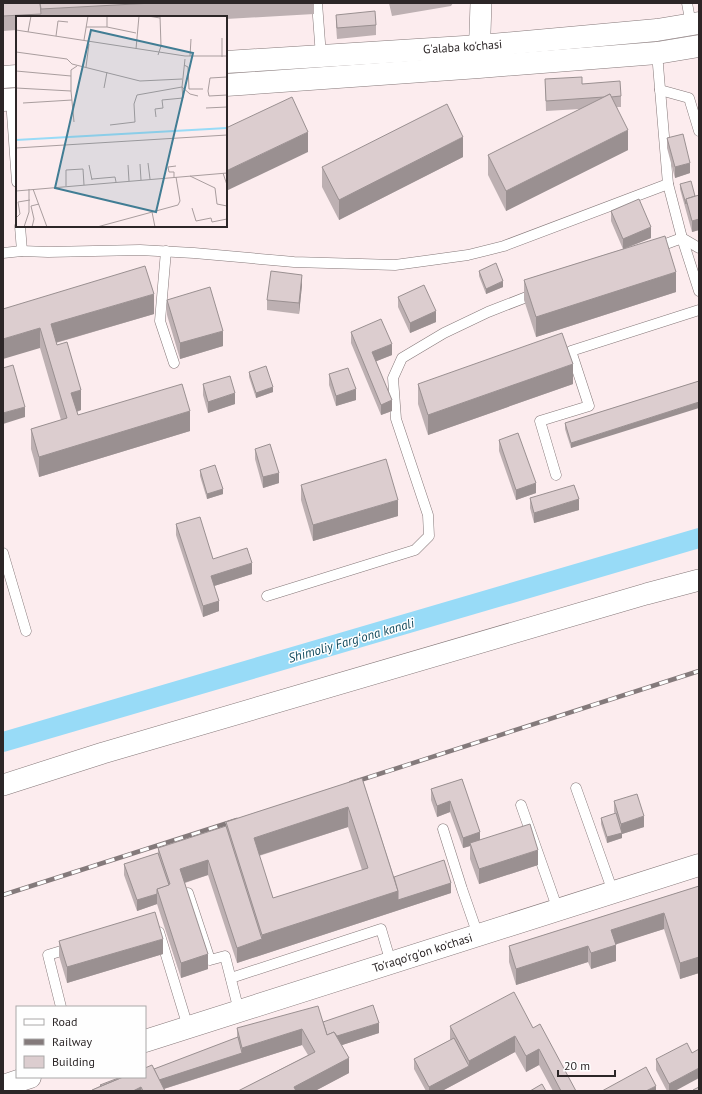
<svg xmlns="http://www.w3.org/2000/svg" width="702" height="1094" font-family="'PT Sans',sans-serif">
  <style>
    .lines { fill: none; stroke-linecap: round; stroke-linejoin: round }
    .canal { stroke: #98dbf7; stroke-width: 20 }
    .lane-casing { stroke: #857879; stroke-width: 11 }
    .street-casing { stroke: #857879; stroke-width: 22 }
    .secondary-casing { stroke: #857879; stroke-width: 23 }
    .lane { stroke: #fff; stroke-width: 10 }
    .street { stroke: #fff; stroke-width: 21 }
    .secondary { stroke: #fff; stroke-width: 22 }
    .rail-casing { stroke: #847a7b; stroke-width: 4.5 }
    .rail { stroke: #fefefe; stroke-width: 3; stroke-dasharray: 9; stroke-linecap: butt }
    .wall { fill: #bdb0b2; fill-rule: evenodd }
    .shaded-wall { fill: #9a9091 }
    .building { fill: #dccdcf; stroke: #9a9091; fill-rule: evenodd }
    .labels { text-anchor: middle; stroke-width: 3; stroke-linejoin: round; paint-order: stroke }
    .street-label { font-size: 12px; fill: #2c2627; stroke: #fefefe }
    .water-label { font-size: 13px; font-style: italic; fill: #124b5e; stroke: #fefefe }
    .inset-river { fill: none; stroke: #98dbf7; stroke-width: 2 }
    .inset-road { fill: none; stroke: #a99d9e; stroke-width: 1 }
    .view { fill: #417d94; fill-opacity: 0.15; stroke: #417d94; stroke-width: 2 }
    .inset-edge { fill: none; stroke: #2c2627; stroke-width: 2 }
  </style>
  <rect width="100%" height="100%" fill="#fcecee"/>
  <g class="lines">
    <polyline class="canal" points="3,742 699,538"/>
    <defs>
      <g id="lane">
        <polyline points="317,3 321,56"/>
        <polyline points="687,3 691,25"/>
        <polyline points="657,53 668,184 682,238 699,248"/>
        <polyline points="660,90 689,98 699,131"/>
        <polyline points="11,100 17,182"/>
        <polyline points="20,226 22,251"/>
        <polyline points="655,248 682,238 699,291"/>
        <polyline points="166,251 160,321 174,363"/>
        <polyline points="3,253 22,251 48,252 140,250 194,253 294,262 395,265 468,255 504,246 668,184"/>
        <polyline points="556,475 540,421 589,406 571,351 699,310"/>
        <polyline points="3,553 26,631"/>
        <polyline points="267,596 415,550 429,536 428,515 396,419 393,378 402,358 444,333 488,312 537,293"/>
        <polyline points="576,788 613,892"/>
        <polyline points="521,805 558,910"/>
        <polyline points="443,829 462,889 478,935"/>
        <polyline points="188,893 210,960 225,956 239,1011"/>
        <polyline points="159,932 188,1027"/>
        <polyline points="231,978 381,929 391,963"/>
        <polyline points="61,1007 48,955 71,948"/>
      </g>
      <g id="street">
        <polyline points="479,62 481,3"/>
        <polyline points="3,785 103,753 646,594 699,580"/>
      </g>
      <g id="secondary">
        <path id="s1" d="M226 62 480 46 657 30 699 23"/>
        <polyline points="3,77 17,76"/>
        <polyline points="226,85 479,67 657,53 699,46"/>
        <polyline points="3,100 17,99"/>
        <path id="s2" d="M145 1041 699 865"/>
        <polyline points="3,1086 30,1077"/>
      </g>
    </defs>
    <use href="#lane" class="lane-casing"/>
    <use href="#street" class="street-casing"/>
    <use href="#secondary" class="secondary-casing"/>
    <use href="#lane" class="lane"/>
    <use href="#street" class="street"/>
    <use href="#secondary" class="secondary"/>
    <defs>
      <g id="rail">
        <polyline points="351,783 699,671"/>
        <polyline points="3,895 237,820"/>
      </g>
    </defs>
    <use href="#rail" class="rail-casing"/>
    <use href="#rail" class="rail"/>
  </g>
  <g class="wall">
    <polygon points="3,3 314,3 314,14 226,19 226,17 17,17 17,30 3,31"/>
    <polygon points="389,3 453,3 451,6 392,16"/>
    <polygon points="336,15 376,25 376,35 337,39 336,25"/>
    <polygon points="545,79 582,84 621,96 621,107 617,107 628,150 506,211 488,175 488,155 580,109 546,111"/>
    <polygon points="667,138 690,173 675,178 667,148"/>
    <polygon points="463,157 339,220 322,187 322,167"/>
    <polygon points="680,184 695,196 699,195 699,230 692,232 680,189"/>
    <polygon points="611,211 651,238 624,249 676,292 536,337 524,300 524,280 623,249 611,221"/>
    <polygon points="479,271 503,287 486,294 479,276"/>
    <polygon points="302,285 299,314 267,310 267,300"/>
    <polygon points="398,297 436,322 410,333 398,307"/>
    <polygon points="167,300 223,346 180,359 167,315"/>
    <polygon points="3,309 154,314 56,343 81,410 77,412 78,415 190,431 39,477 31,449 31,429 61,420 40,348"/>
    <polygon points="351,332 392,355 376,361 392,411 381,415 351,343"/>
    <polygon points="249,372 273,392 256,398 249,377"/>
    <polygon points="329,374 356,400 336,406 329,385"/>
    <polygon points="699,381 571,448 565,429 565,423"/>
    <polygon points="203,384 235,404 208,413 203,395"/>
    <polygon points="418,384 573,384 428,435 418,404"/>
    <polygon points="499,440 536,493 516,500 499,451"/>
    <polygon points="255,449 279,483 263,488 255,459"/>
    <polygon points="200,470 223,494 207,499 200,476"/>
    <polygon points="301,485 398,516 313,541 301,500"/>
    <polygon points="530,498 579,510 534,523 530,508"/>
    <polygon points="176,524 213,559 252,574 214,586 219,611 203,617 176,535"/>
    <path d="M362 778 394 877 451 893 237 963 208 875 185 883 208 969 181 978 157 904 137 911 124 875V864L158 853V848L226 826V822ZM348 827 362 870 273 898 259 856Z"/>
    <polygon points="462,779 480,840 538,865 479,884 470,859 470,846 463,848 450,812 437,817 431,800 431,789"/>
    <polygon points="614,801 644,827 622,834 622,838 607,843 601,824 601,818 615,814 614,812"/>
    <polygon points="699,886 699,981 699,973 680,979 664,929 615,944 616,961 591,969 588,962 516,985 509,962 509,946"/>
    <polygon points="59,941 163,954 67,983 59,956"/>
    <polygon points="323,1022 379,1033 342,1045 349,1073 315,1091 238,1091 308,1055 302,1045 164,1089 165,1091 92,1091 92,1090 100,1086 100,1085 154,1069 237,1038 237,1028"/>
    <polygon points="450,1026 533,1028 576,1091 553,1091 539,1065 526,1072 515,1052 442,1091 426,1091 414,1069 414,1059 450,1040"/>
    <polygon points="692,1053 675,1091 667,1091 656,1070 656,1059"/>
  </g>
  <g class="shaded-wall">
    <polygon points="628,130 628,150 506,211 506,191"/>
    <polygon points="308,132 308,152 226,191 226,171"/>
    <polygon points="463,137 463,157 339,220 339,200"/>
    <polygon points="690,163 690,173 675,178 675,167"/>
    <polygon points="699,219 699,230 692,232 692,221"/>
    <polygon points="651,227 651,238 623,249 623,239"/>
    <polygon points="676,272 676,292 536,337 536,317"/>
    <polygon points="302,275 302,285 299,314 299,303"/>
    <polygon points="503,281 503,287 486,294 486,289"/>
    <polygon points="154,294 154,314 51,344 51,324"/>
    <polygon points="436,311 436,322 410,333 410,323"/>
    <polygon points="40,328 40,348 3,359 3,339"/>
    <polygon points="223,331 223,346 180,359 180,343"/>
    <polygon points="392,344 392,355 372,363 372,352"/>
    <polygon points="573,364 573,384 428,435 428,415"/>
    <polygon points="273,387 273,392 256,398 256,393"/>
    <polygon points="356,389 356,400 336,406 336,396"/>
    <polygon points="81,390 81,410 71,413 71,393"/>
    <polygon points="235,393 235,404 208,413 208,402"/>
    <polygon points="392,400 392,411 381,415 381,405"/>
    <polygon points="699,402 699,408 571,448 571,443"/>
    <polygon points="25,407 25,417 3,424 3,413"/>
    <polygon points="190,411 190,431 39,477 39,457"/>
    <polygon points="279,473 279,483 263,488 263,477"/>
    <polygon points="536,483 536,493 516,500 516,490"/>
    <polygon points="223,489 223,494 207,499 207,494"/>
    <polygon points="579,499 579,510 534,523 534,513"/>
    <polygon points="398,500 398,516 313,541 313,525"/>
    <polygon points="252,563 252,574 211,587 211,576"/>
    <polygon points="219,601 219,611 203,617 203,606"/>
    <polygon points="450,801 450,812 437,817 437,806"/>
    <polygon points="348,807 348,827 254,857 254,838"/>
    <polygon points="644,816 644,827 622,834 622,838 607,843 607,837 621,833 621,824"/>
    <polygon points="480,832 480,842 470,843 470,846 463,848 463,838"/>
    <polygon points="538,850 538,865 479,884 479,869"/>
    <polygon points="208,860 208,875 180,884 180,869"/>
    <polygon points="451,883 451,893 237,963 237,948 262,939 262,935 398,891"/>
    <polygon points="157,894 157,904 137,911 137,900"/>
    <polygon points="664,913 664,929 611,946 611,930"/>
    <polygon points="163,939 163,954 67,983 67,967"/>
    <polygon points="616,945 616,961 591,969 591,953"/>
    <polygon points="588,946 588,962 516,985 516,969"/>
    <polygon points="208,954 208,969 181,978 181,963"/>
    <polygon points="699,957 699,973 680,979 680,963"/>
    <polygon points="379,1023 379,1033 327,1050 327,1039"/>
    <polygon points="302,1029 302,1045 157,1091 157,1080 242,1053 242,1048"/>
    <polygon points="515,1036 515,1052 442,1091 429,1091 429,1087 469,1066 469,1061"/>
    <polygon points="539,1049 539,1065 526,1072 526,1056"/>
    <polygon points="349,1058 349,1073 315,1091 294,1091 294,1087"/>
    <polygon points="699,1068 699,1078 675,1091 669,1091 669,1084"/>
    <polygon points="656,1086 656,1091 646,1091"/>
    <polygon points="141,1087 141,1091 133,1091"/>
  </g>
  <g class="building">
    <polygon points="3,3 40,3 41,14 3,16"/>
    <polygon points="40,3 153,3 41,9"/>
    <polygon points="375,11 376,25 337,28 336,15"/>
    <polygon points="582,77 582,84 620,81 621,96 611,97 610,94 604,97 546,101 545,79"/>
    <polygon points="610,94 628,130 506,191 488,155"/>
    <polygon points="292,97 308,132 226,171 226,128"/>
    <polygon points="447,104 463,137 339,200 322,167"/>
    <polygon points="683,134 690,163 675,167 667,138"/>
    <polygon points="691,181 695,196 686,199 686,204 680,184"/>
    <polygon points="699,195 699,219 692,221 686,199"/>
    <polygon points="639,199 651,227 623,239 611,211"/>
    <polygon points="665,236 676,272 536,317 524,280"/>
    <polygon points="496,263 503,281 486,289 479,271"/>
    <polygon points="145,266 154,294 51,324 57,345 67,342 81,390 71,393 78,415 182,384 190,411 39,457 31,429 67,418 40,328 3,339 3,309"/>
    <polygon points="271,271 302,275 299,303 267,300"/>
    <polygon points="424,285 436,311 410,323 398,297"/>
    <polygon points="210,287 223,331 180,343 167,300"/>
    <polygon points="381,319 392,344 372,352 392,400 381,405 351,332"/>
    <polygon points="562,333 573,364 428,415 418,384"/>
    <polygon points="13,365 25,407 3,413 3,368"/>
    <polygon points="266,366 273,387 256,393 249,372"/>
    <polygon points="348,368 356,389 336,396 329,374"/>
    <polygon points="230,376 235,393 208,402 203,384"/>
    <polygon points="699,381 699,402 571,443 565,423"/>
    <polygon points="518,433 536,483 516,490 499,440"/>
    <polygon points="270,444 279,473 263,477 255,449"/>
    <polygon points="386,459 398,500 313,525 301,485"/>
    <polygon points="215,465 223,489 207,494 200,470"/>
    <polygon points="574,485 579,499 534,513 530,498"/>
    <polygon points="200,517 213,559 247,548 252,563 211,576 219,601 203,606 176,524"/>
    <path d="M362 778 398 891 262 935 226 822ZM348 807 368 868 273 898 254 838Z"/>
    <polygon points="462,779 480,832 463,838 450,801 437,806 431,789"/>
    <polygon points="637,794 644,816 621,824 614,801"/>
    <polygon points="616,813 622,833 607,837 601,818"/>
    <polygon points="530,824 538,850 479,869 470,843"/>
    <polygon points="226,826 262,939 237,948 208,860 180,869 208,954 181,963 157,889 170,884 158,848"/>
    <polygon points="158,853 169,885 157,889 157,894 137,900 124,864"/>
    <polygon points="444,860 451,883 398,900 398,891 394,877"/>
    <polygon points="699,886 699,957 680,963 664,913 611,930 616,945 591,953 588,946 516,969 509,946"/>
    <polygon points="155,912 163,939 67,967 59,941"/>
    <polygon points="514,992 533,1028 540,1024 576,1091 561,1091 539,1049 526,1056 515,1036 469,1061 450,1026"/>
    <polygon points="373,1005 379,1023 337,1036 334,1032 327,1035 323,1022"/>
    <polygon points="318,1006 327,1035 334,1032 349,1058 294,1087 296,1091 238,1091 315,1052 302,1029 242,1048 237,1028"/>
    <polygon points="238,1037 242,1053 159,1080 154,1069"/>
    <polygon points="454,1038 469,1066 429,1087 414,1059"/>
    <polygon points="687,1043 692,1053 699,1049 699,1068 669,1084 656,1059"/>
    <polygon points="152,1065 165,1091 143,1091 141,1087 133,1091 92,1091 92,1090 123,1077 145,1077 145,1068"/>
    <polygon points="646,1067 656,1086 646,1091 602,1091"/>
    <polygon points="121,1077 123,1077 101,1086 100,1085"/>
    <polygon points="542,1084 546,1091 530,1091"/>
    <polygon points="699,1087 699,1091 693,1091 693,1090"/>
  </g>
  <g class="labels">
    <g class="street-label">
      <text dy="4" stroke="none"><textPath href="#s1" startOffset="237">G'alaba ko'chasi</textPath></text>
      <text dy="4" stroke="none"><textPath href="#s2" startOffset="291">To'raqo'rg'on ko'chasi</textPath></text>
    </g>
    <g class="water-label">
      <text transform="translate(351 640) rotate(-16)" y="5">Shimoliy Fargʻona kanali</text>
    </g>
  </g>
  <g transform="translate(16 16)">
    <rect width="211" height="211" fill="#fcecee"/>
    <path class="inset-river" d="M0 124 211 112"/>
    <path class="inset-road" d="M132 0 144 2M70 11H91V0M91 11 120 17M0 14 169 40H211M12 16 15 0M40 20 42 5 52 6M206 22V41M68 24 72 0M120 33 123 0M0 36 51 43 56 48 124 65 166 63M142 39 145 30 144 0M174 40 175 23M169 43 166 71 174 78 182 80M168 49 172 51 173 73H187M70 51 73 28M0 55 55 60M211 61 194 62 192 75 193 80 211 79M0 72 55 75V54L61 50M88 72 91 56M55 75 58 106M7 87 56 84M190 92 211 91M94 109 119 106 118 88 121 79 166 71 167 82 146 84 147 92 139 93 140 101M0 132 211 119M132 147 134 163M124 148 125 164M73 149 76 164M112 149 113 165M207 157 211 169M174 160 199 172 201 188 211 190M158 162V156H153L152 151 160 150M76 163 99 161 100 166M50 170V154L67 153 68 169M17 173 31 211M0 175 211 157M176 192 180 205 195 202 196 206 211 203M136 196 139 211M0 202 4 198 2 186 14 184M8 211 13 196V173M16 211 18 203 15 190 23 188M81 211 162 189 164 185 160 161"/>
    <path class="view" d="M75 14 177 37 140 196 39 172Z"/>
    <rect width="211" height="211" class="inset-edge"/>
  </g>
  <rect width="702" height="1094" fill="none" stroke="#2c2627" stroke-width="8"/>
  <rect x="16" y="1006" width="130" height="72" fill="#fefefe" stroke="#aaa8a8"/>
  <rect x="24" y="1019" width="20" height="6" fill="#ffffff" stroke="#aaa8a8"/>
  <text x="52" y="1026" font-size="12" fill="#2c2627">Road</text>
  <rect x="24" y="1039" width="20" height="6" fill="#847a7b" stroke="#aaa8a8"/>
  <text x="52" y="1046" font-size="12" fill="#2c2627">Railway</text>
  <rect x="24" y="1056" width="20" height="12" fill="#dccdcf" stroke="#aaa8a8"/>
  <text x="52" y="1066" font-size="12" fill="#2c2627">Building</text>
  <path d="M558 1070v6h57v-6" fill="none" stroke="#2c2627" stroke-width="2"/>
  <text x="564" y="1070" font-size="12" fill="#2c2627" stroke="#fefefe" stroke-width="3" paint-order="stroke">20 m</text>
</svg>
